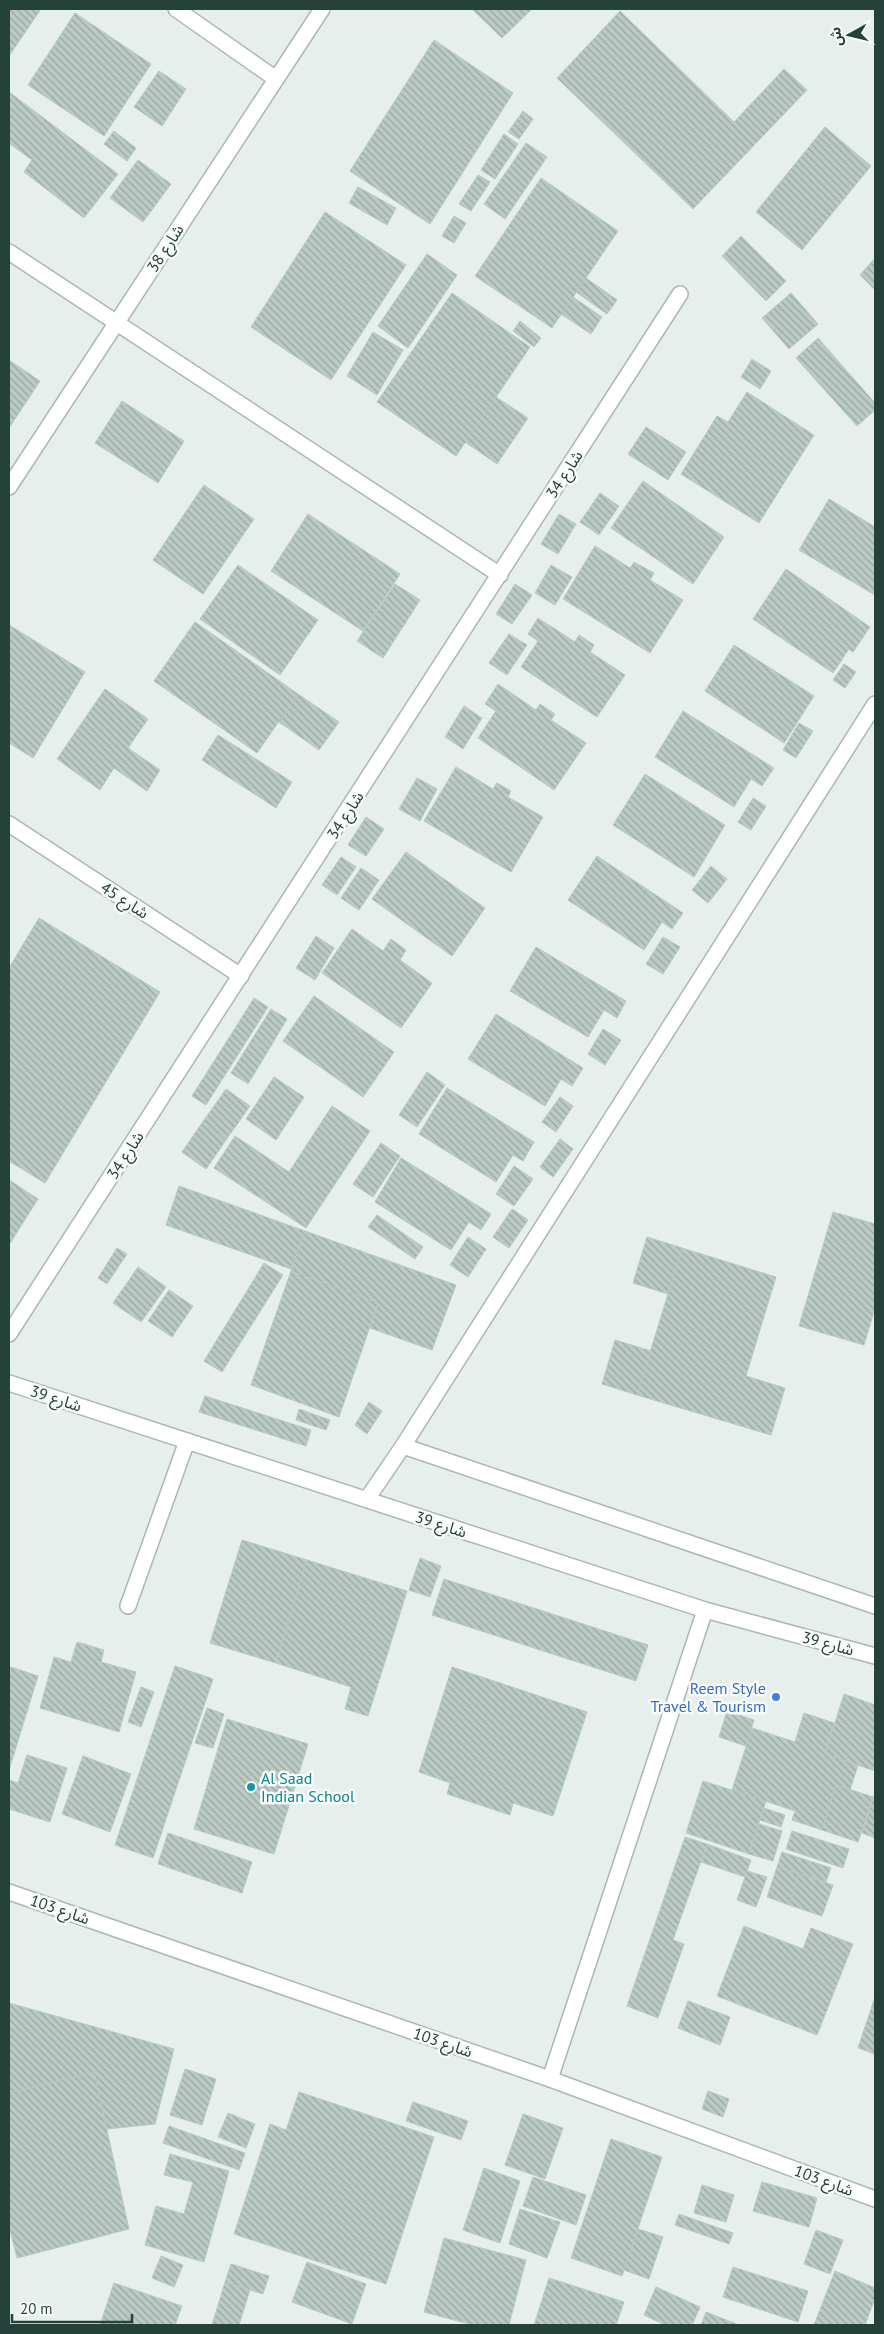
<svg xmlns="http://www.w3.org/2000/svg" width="884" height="2334" font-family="'PT Sans','Noto Sans Arabic',sans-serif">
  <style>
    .building { fill: url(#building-back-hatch); stroke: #b8c9c2 }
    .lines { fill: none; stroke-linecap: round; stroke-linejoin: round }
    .minor-casing { stroke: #a8b8b2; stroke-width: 18 }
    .minor { stroke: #fff; stroke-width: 15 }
    .shop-dot { fill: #3f7fe0; stroke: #f7fbf9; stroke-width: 2 }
    .culture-dot { fill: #0f9aa8; stroke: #f7fbf9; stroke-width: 2 }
    .labels { text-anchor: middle; stroke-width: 5; stroke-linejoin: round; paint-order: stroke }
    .street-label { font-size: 16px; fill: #24423a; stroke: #f7fbf9 }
    .shop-label { font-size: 16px; fill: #366cbe; stroke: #f7fbf9; text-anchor: end }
    .culture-label { font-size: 16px; fill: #0d838f; stroke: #f7fbf9; text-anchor: start }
  </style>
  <defs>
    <pattern id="building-back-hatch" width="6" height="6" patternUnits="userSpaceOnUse" patternTransform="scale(1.25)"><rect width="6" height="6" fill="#bbcac4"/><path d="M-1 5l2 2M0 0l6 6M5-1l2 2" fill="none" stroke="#98a6a0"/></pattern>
  </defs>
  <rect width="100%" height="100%" fill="#e6efeb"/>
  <g class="building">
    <polygon points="9,9 41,9 9,56"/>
    <polygon points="472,9 532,9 502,38"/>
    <polygon points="620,11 734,122 784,69 807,90 693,209 557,78"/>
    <polygon points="75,13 151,64 104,136 28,85"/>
    <polygon points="434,40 513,93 430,224 350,171"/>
    <polygon points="159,71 186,89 162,126 134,107"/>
    <polygon points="9,92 118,174 84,218 24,172 32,160 10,144 9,146"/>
    <polygon points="523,111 533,119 519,139 508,132"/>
    <polygon points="825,127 871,166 802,250 756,212"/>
    <polygon points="114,131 136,148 127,161 104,144"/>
    <polygon points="504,134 518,144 495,179 481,170"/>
    <polygon points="526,143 547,157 505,219 484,204"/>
    <polygon points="138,160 171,184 143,222 110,198"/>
    <polygon points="478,175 490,182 471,211 459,204"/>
    <polygon points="541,178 618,231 552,328 475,276"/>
    <polygon points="358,187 396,208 387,225 349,203"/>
    <polygon points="325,212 406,265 331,380 251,327"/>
    <polygon points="454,216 466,223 454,243 442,236"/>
    <polygon points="741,236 786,281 766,301 722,256"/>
    <polygon points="427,254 457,275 408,348 378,326"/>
    <polygon points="875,258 875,290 860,275"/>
    <polygon points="586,278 617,300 607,314 576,292"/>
    <polygon points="452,293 530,347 456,456 377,402"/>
    <polygon points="791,293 818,324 789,349 762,318"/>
    <polygon points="573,297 602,317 591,334 561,314"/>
    <polygon points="520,321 541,338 534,347 513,331"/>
    <polygon points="373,332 403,350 377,395 347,376"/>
    <polygon points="818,338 875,403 875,410 857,426 796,358"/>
    <polygon points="752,359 771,371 760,389 741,377"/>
    <polygon points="9,360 40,381 9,428"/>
    <polygon points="747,392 814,435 759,523 681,474 717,416 728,422"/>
    <polygon points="496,397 528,418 497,464 465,442"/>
    <polygon points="122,401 184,441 158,483 95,443"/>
    <polygon points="646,427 686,452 668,480 628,454"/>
    <polygon points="643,481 724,537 693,584 611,528"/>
    <polygon points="204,485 254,519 203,594 153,560"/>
    <polygon points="600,493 619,506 599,535 580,522"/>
    <polygon points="829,499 875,527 875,595 799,550"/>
    <polygon points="308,514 400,574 363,631 271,571"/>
    <polygon points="559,514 576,524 558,554 541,544"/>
    <polygon points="595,546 630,568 634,562 654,573 650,580 683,600 650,653 563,599"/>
    <polygon points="238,565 318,620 280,675 200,619"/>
    <polygon points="551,565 572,577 555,605 535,593"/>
    <polygon points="786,569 870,627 853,652 849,649 833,673 753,619"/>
    <polygon points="395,584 420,600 383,658 357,641"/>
    <polygon points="515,584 532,595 512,624 496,614"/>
    <polygon points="538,618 575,642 579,635 594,645 590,652 625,675 597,717 521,667 538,641 528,634"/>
    <polygon points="195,622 298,694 257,753 154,681"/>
    <polygon points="9,625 85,672 33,758 9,743"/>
    <polygon points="509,634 527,645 507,675 489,663"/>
    <polygon points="734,645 814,696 784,743 705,691"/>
    <polygon points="844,664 856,672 845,688 833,680"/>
    <polygon points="498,684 536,710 540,704 555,714 551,720 586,743 554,790 478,738 496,711 485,704"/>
    <polygon points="105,689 148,719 128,748 160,770 147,791 114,768 100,790 57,759"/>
    <polygon points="298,694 339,722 319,750 279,722"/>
    <polygon points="464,706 482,718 463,749 445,737"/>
    <polygon points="683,711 774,768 762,786 751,779 734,807 655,757"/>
    <polygon points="799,723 813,731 796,758 783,750"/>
    <polygon points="218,735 292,782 276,808 202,760"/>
    <polygon points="456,767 493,789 497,783 511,791 508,797 543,817 511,872 424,821"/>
    <polygon points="645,774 725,825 694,877 613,825"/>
    <polygon points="417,778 437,789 420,821 399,809"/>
    <polygon points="753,798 766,806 751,830 738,822"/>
    <polygon points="366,817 384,829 366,856 348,845"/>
    <polygon points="406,852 485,908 452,956 372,899"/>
    <polygon points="597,856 683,913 672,929 662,922 644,950 568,900"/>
    <polygon points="341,857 356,867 337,895 322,885"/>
    <polygon points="711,866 727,879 708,903 692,890"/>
    <polygon points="361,868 379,880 359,910 341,898"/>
    <polygon points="39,918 160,992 45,1183 9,1161 9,968"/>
    <polygon points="352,929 383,951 391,939 406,950 400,960 432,983 401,1028 322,973"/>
    <polygon points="316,936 334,948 315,980 296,968"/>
    <polygon points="663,937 680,947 663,974 646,964"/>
    <polygon points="536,947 626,1001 617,1018 604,1010 588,1037 510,991"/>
    <polygon points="314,996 394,1052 363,1097 283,1041"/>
    <polygon points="254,998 268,1007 246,1042 232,1033"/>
    <polygon points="271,1009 287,1019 268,1051 251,1041"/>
    <polygon points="496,1014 583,1068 572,1086 561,1079 545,1106 468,1059"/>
    <polygon points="603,1029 621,1040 605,1065 588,1054"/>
    <polygon points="232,1033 246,1042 206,1105 192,1096"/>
    <polygon points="251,1041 268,1051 248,1084 231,1073"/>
    <polygon points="427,1072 445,1085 417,1127 399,1115"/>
    <polygon points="274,1077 304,1097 276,1140 246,1119"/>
    <polygon points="447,1088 534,1142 523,1161 513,1155 496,1182 419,1134"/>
    <polygon points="226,1089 250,1106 226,1140 202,1123"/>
    <polygon points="560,1097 573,1106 556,1132 542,1122"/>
    <polygon points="332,1106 370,1131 306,1228 214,1168 235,1136 289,1172"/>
    <polygon points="202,1123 226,1140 206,1169 182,1152"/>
    <polygon points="560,1139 573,1149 553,1177 540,1167"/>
    <polygon points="381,1143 400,1156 373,1197 353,1184"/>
    <polygon points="401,1158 491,1214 481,1230 469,1222 451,1250 375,1202"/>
    <polygon points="514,1166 533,1179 514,1206 496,1194"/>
    <polygon points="9,1180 38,1199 9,1245"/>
    <polygon points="179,1186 305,1231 291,1269 166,1225"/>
    <polygon points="512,1209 528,1220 509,1248 493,1237"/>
    <polygon points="833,1212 875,1224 875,1308 864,1345 799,1326"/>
    <polygon points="377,1215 423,1247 415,1259 368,1227"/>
    <polygon points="305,1231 456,1285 432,1350 370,1328 378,1303 291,1271"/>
    <polygon points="468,1237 486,1249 468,1277 450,1265"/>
    <polygon points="647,1237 682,1248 668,1294 633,1283"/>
    <polygon points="117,1248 127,1254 107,1284 98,1278"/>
    <polygon points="682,1248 776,1277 746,1376 785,1388 771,1435 637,1395"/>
    <polygon points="264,1263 283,1275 222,1372 204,1361"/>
    <polygon points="138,1267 166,1287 141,1322 113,1303"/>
    <polygon points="291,1271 378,1303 339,1417 251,1385"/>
    <polygon points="169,1290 193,1306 172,1337 148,1321"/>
    <polygon points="615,1340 651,1351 637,1395 602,1384"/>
    <polygon points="205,1396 311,1430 306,1446 199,1412"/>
    <polygon points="369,1402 382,1411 367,1434 355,1425"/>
    <polygon points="299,1409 330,1420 326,1430 296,1420"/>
    <polygon points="242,1540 307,1560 276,1663 210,1643"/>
    <polygon points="420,1558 441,1566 430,1597 409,1590"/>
    <polygon points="307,1560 407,1591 368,1716 345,1709 351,1687 276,1663"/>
    <polygon points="444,1579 648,1645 636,1681 432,1615"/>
    <polygon points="77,1642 104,1650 101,1662 136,1672 119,1732 40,1708 54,1657 71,1662"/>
    <polygon points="175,1666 213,1679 153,1858 115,1845"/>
    <polygon points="11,1667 38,1676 9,1770 9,1675"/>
    <polygon points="452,1667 587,1712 553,1816 513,1803 510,1815 447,1794 450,1783 419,1772"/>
    <polygon points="141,1687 154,1692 141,1727 128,1722"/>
    <polygon points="844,1694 875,1705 875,1771 825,1754"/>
    <polygon points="207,1708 224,1714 213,1748 195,1743"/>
    <polygon points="727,1711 754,1720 746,1746 719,1737"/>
    <polygon points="804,1713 834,1723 825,1754 858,1765 850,1790 836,1785 822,1830 792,1820 795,1811 732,1790 752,1728 795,1742"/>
    <polygon points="227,1719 308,1744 274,1854 194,1829"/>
    <polygon points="27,1755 67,1768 50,1822 9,1809 9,1780 18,1783"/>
    <polygon points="83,1756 131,1774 110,1832 62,1814"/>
    <polygon points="703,1781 766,1801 749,1854 686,1833"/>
    <polygon points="836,1785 873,1797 858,1842 822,1830"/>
    <polygon points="875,1792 875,1838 862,1833"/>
    <polygon points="764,1808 785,1815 781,1827 760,1820"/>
    <polygon points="759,1824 782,1831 773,1861 749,1854"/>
    <polygon points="792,1831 849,1849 843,1868 786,1849"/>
    <polygon points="168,1833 252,1862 242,1893 158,1864"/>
    <polygon points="685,1837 707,1844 673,1940 684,1944 658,2018 627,2006"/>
    <polygon points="707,1844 751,1860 745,1877 701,1862"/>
    <polygon points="782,1852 831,1868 826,1882 777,1867"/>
    <polygon points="777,1867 799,1874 789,1905 767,1897"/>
    <polygon points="747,1871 767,1877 756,1907 737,1900"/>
    <polygon points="799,1874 833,1885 822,1916 789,1905"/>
    <polygon points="744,1926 803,1949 811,1928 853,1944 817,2035 717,1996"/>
    <polygon points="875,1997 875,2054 858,2048"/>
    <polygon points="688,2001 730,2017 720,2045 678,2028"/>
    <polygon points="9,2003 174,2049 155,2124 107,2129 94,2072 9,2093"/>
    <polygon points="185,2069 216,2079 202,2125 170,2115"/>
    <polygon points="94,2072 129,2229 17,2258 9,2226 9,2093"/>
    <polygon points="708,2091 729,2099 723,2117 702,2109"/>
    <polygon points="299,2092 434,2137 386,2284 234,2234 270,2124 286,2130"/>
    <polygon points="413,2102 468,2121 461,2140 406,2121"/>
    <polygon points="228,2113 255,2124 246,2148 218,2137"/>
    <polygon points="523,2114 563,2128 545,2179 505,2165"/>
    <polygon points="169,2126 245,2153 239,2170 163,2143"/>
    <polygon points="611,2139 662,2157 622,2276 571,2258"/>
    <polygon points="170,2154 229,2171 204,2262 145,2245 156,2206 184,2214 193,2182 164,2175"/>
    <polygon points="484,2168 520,2181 500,2243 463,2230"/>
    <polygon points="533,2177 586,2195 576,2225 523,2206"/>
    <polygon points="762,2182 817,2198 809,2227 753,2211"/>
    <polygon points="702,2185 734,2195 726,2222 694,2213"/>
    <polygon points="520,2209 560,2222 547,2258 509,2244"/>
    <polygon points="679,2214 733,2233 729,2244 675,2225"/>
    <polygon points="638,2229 663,2237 649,2279 624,2270"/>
    <polygon points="816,2230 843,2240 830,2274 804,2264"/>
    <polygon points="444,2238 526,2260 509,2325 473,2325 424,2312"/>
    <polygon points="161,2256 183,2265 174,2287 152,2278"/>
    <polygon points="307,2262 366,2284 352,2324 292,2302"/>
    <polygon points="231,2264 269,2276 263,2294 225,2282"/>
    <polygon points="733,2267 808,2291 798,2322 723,2297"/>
    <polygon points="835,2271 875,2288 875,2298 865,2325 814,2325"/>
    <polygon points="549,2278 624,2302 616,2325 534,2325"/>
    <polygon points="225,2282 250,2290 239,2325 212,2325"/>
    <polygon points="114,2283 182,2306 175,2325 100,2325"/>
    <polygon points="656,2287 700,2307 692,2325 665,2325 644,2315"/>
    <polygon points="706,2312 739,2325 701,2325"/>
  </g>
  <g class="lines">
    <defs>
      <g id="minor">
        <polyline points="176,9 276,79"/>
        <polyline points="9,252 500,575"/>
        <polyline points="9,487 322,9"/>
        <polyline points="9,824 241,976"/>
        <polyline points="9,1334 680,294"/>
        <polyline points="9,1383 705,1610 875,1656"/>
        <polyline points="403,1446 875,1606"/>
        <polyline points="367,1499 403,1446 875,704"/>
        <polyline points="128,1606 187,1441"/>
        <polyline points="9,1892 550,2079 875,2199"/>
        <polyline points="550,2079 705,1610"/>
      </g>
    </defs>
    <use href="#minor" class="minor-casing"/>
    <use href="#minor" class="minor"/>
  </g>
  <circle class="shop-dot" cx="776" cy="1697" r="5"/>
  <circle class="culture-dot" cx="251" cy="1787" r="5"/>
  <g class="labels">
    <g class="street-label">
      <text transform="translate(165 248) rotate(-57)" y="6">شارع 38</text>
      <text transform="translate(564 474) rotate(-57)" y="6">شارع 34</text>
      <text transform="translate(345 815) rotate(-57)" y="6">شارع 34</text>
      <text transform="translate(125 900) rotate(33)" y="6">شارع 45</text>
      <text transform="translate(125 1155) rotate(-57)" y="6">شارع 34</text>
      <text transform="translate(56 1398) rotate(18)" y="6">شارع 39</text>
      <text transform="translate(441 1524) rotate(18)" y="6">شارع 39</text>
      <text transform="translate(828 1643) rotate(15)" y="6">شارع 39</text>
      <text transform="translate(60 1909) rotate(19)" y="6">شارع 103</text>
      <text transform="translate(443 2042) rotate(19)" y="6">شارع 103</text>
      <text transform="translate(824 2180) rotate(20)" y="6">شارع 103</text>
    </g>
    <g class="shop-label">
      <text x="766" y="1694">Reem Style<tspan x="766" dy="18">Travel &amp; Tourism</tspan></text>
    </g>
    <g class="culture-label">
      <text x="261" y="1784">Al Saad<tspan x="261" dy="18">Indian School</tspan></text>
    </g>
  </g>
  <rect width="884" height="2334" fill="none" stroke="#24423a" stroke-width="20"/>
  <g transform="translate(849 35) rotate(262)" stroke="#f7fbf9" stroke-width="4" paint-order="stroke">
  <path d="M0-4L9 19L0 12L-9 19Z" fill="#24423a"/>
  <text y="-8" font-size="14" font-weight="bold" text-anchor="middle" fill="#24423a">ش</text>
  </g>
  <path d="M12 2314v8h120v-8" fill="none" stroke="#24423a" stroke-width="2.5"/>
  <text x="20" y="2314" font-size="15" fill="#24423a" stroke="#f7fbf9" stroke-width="4" paint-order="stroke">20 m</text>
</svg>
